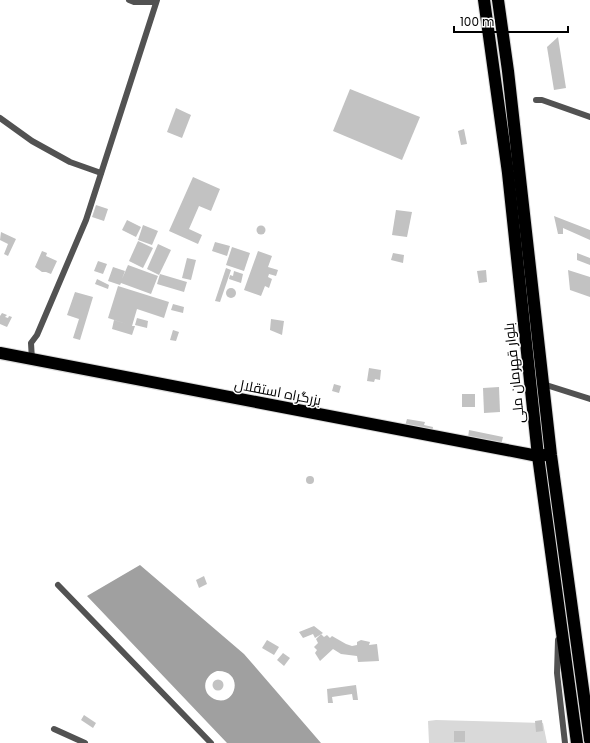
<svg xmlns="http://www.w3.org/2000/svg" width="590" height="743" font-family="Poppins,Cairo,sans-serif">
  <style>
    .green { fill: #d9d9d9 }
    .water { fill: #a0a0a0; fill-rule: evenodd }
    .building { fill: #c2c2c2 }
    .lines { fill: none; stroke-linecap: round; stroke-linejoin: round }
    .highway-casing { stroke: #dbdbdb; stroke-width: 14 }
    .street { stroke: #525252; stroke-width: 6 }
    .highway { stroke: #000; stroke-width: 12 }
    .labels { text-anchor: middle; stroke-width: 3; stroke-linejoin: round; paint-order: stroke }
    .street-label { font-size: 14px; fill: #000; stroke: #fff }
  </style>
  <rect width="100%" height="100%" fill="#fff"/>
  <polygon class="green" points="436,720 543,723 547,743 429,743 428,721"/>
  <path class="water" d="M140 565 244 654 321 743H227L87 596ZM217 671C244 670 237 705 217 700 213 699 209 696 207 693 202 683 208 674 217 671Z"/>
  <g class="building">
    <polygon points="558,37 566,88 554,90 547,47"/>
    <polygon points="350,89 420,117 402,160 333,131"/>
    <polygon points="176,108 191,115 182,138 167,132"/>
    <polygon points="464,129 467,144 461,145 458,131"/>
    <polygon points="193,177 220,189 211,211 199,206 189,229 202,235 198,244 169,231"/>
    <polygon points="96,205 108,209 104,221 92,217"/>
    <polygon points="396,210 412,212 407,237 392,235"/>
    <polygon points="554,216 590,230 590,240 563,228 563,234 558,234"/>
    <polygon points="127,220 141,227 136,237 122,230"/>
    <polygon points="143,225 158,231 152,245 138,240"/>
    <circle cx="261" cy="230" r="4.5"/>
    <polygon points="1,232 16,239 8,256 4,254 8,244 0,240"/>
    <polygon points="138,241 153,248 143,268 129,261"/>
    <polygon points="215,242 230,246 227,256 212,251"/>
    <polygon points="158,244 171,250 159,275 147,269"/>
    <polygon points="232,247 250,253 244,271 226,265"/>
    <polygon points="42,251 47,253 46,256 57,261 51,274 46,272 42,272 35,267"/>
    <polygon points="258,251 272,256 268,267 278,270 276,276 269,274 268,277 272,279 269,288 265,286 261,296 244,290"/>
    <polygon points="393,253 404,255 403,263 391,260"/>
    <polygon points="577,253 590,258 590,265 577,260"/>
    <polygon points="187,258 196,260 191,280 182,278"/>
    <polygon points="98,261 107,264 103,274 94,271"/>
    <polygon points="128,265 158,276 151,294 121,283 120,285 108,281 113,267 125,271 122,279"/>
    <polygon points="226,268 231,270 220,302 215,301"/>
    <polygon points="486,270 487,282 479,283 477,271"/>
    <polygon points="568,270 590,277 590,297 570,290"/>
    <polygon points="234,271 243,274 241,283 229,279 230,275 233,276"/>
    <polygon points="160,274 187,282 184,292 157,284"/>
    <polygon points="97,279 109,285 108,289 95,284"/>
    <polygon points="118,286 169,302 164,318 137,309 132,326 135,326 132,335 112,329 114,320 130,325 108,318"/>
    <circle cx="231" cy="293" r="5"/>
    <polygon points="75,292 93,297 80,340 73,338 79,319 67,315"/>
    <polygon points="173,304 184,307 183,313 171,310"/>
    <polygon points="2,313 7,315 5,317 8,318 9,316 12,317 7,327 0,324 0,316"/>
    <polygon points="137,318 148,321 147,328 135,325"/>
    <polygon points="271,319 284,321 282,335 270,330"/>
    <polygon points="173,330 179,332 176,341 170,340"/>
    <polygon points="369,368 381,370 380,380 375,379 374,382 367,381"/>
    <polygon points="334,384 341,386 339,393 332,391"/>
    <polygon points="499,387 500,412 484,413 483,388"/>
    <rect x="462" y="394" width="13" height="13"/>
    <polygon points="407,419 425,422 424,425 433,427 432,432 405,426"/>
    <polygon points="469,430 503,437 501,445 468,438"/>
    <circle cx="310" cy="480" r="4"/>
    <polygon points="204,576 207,584 199,588 196,580"/>
    <polygon points="314,626 323,633 315,638 313,634 303,638 299,632"/>
    <polygon points="321,634 324,637 327,635 330,638 332,636 346,644 352,646 357,645 357,642 361,640 370,642 369,645 377,644 379,661 358,662 357,656 341,654 333,649 320,661 315,653 317,650 314,647 318,643 316,639"/>
    <polygon points="267,640 279,647 274,655 262,648"/>
    <polygon points="283,653 290,658 284,666 277,660"/>
    <circle cx="218" cy="685" r="5.5"/>
    <polygon points="356,685 358,700 353,700 352,694 332,697 333,703 328,703 327,689"/>
    <polygon points="84,715 96,723 93,728 81,720"/>
    <polygon points="542,720 543,731 536,732 535,721"/>
    <rect x="454" y="731" width="11" height="11"/>
  </g>
  <g class="lines">
    <defs>
      <g id="highway">
        <polyline points="484,0 508,173 538,456 577,743"/>
        <polyline points="498,0 508,71 551,455 590,740"/>
        <polyline points="0,353 538,456 545,455"/>
      </g>
    </defs>
    <use href="#highway" class="highway-casing"/>
    <g class="street">
      <polyline points="129,0 134,2 156,2"/>
      <polyline points="536,100 542,100 590,117"/>
      <polyline points="0,118 32,141 70,162 101,173"/>
      <polyline points="32,360 31,343 37,335 86,220 157,0"/>
      <polyline points="543,384 590,399"/>
      <polyline points="58,585 211,743"/>
      <polyline points="558,640 557,673 565,743"/>
      <polyline points="54,729 85,743"/>
    </g>
    <use href="#highway" class="highway"/>
  </g>
  <g class="labels">
    <g class="street-label">
      <text transform="translate(514 373) rotate(-96)" y="5">بلوار قهرمان ملی</text>
      <text transform="translate(278 392) rotate(11)" y="5">بزرگراه استقلال</text>
    </g>
  </g>
  <path d="M454 26v6h114v-6" fill="none" stroke="#000000" stroke-width="2"/>
  <text x="460" y="26" font-size="12" fill="#000000" stroke="#ffffff" stroke-width="3" paint-order="stroke">100 m</text>
</svg>
